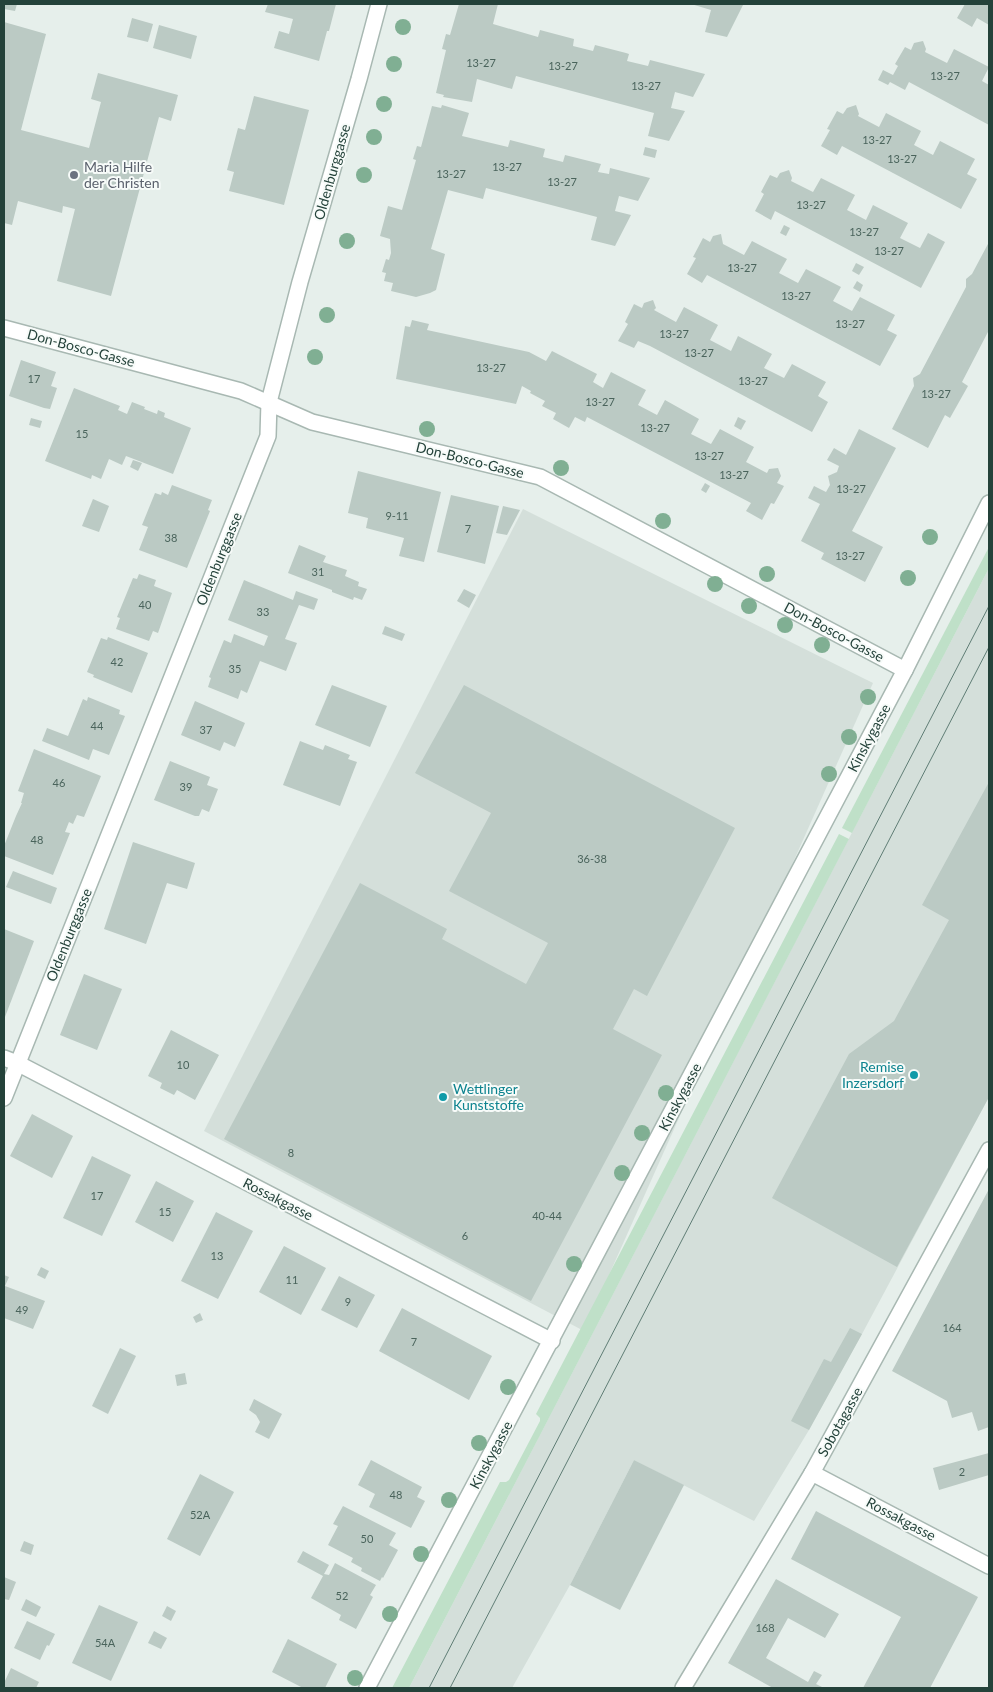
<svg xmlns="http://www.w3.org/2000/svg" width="993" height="1692" font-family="Lato,sans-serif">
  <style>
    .built { fill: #d4dfda }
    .green { fill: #bfe0c8 }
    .building { fill: #bbcac4 }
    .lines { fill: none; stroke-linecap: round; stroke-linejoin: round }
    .minor-casing { stroke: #a8b8b2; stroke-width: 18 }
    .minor { stroke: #fff; stroke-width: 15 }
    .tram { stroke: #5f7d75; stroke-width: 1 }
    .tree { fill: #80af93 }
    .worship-dot { fill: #6b7280; stroke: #f7fbf9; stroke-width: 2 }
    .culture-dot { fill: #0f9aa8; stroke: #f7fbf9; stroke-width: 2 }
    .labels { text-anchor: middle; stroke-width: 4; stroke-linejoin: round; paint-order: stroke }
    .number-label { font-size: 11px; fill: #4a645c }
    .worship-label { font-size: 14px; fill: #5b616d; stroke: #f7fbf9; text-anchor: start }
    .street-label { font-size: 14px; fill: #24423a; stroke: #f7fbf9 }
    .culture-label { font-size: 14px; fill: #0d838f; stroke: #f7fbf9; text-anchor: end }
  </style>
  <rect width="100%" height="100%" fill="#e6efeb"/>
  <g class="built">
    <polygon points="523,509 873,683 584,1331 204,1131"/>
    <polygon points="989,568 989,1097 862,1334 809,1430 754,1521 634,1460 570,1585 512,1688 409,1688"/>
  </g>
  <g class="green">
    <polygon points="989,547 989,568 852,833 842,828"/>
    <polygon points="839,834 849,839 409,1688 392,1688 500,1482 506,1482 509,1480 540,1421 540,1418 536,1414"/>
  </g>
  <g class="building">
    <polygon points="4,4 17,4 15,11 4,9"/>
    <polygon points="268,4 336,4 329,31 327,31 319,61 274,48 279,31 289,34 293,19 265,12"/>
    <polygon points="459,4 498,4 493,24 538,37 540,30 574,39 573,46 593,51 595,45 626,53 629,54 627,61 648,66 650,60 705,74 693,97 675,92 671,108 685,111 669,141 648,136 654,113 516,76 512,89 477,79 472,102 443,97 444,95 436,93 446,50 442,49 446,34 450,35"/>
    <polygon points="691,4 737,4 743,5 727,37 705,32 711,10"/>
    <polygon points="965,4 989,4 989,25 977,18 972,27 957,18"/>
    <polygon points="132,18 153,24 148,42 127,37"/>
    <polygon points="4,22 46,34 21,130 89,148 101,102 91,99 98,73 178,95 171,121 159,117 111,296 57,281 75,209 63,206 62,213 18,201 12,225 4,223"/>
    <polygon points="159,25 197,36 191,59 153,48"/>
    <polygon points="923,41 926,49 925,52 947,63 954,49 989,67 982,81 989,85 989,125 909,82 905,90 890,82 888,85 878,80 883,70 893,75 898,66 895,64 905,47 911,50 914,43"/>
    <polygon points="254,96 309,110 284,205 229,191 234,172 227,170 238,128 245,130"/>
    <polygon points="442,105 469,113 462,136 508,147 510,140 545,149 543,157 563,162 565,155 601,164 598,172 609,174 610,168 650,178 638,201 619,196 615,211 631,215 615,246 591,240 597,217 486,188 483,199 448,190 431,249 445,254 436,290 430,293 416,297 391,291 393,283 384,281 386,273 382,272 386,259 389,260 391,253 390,239 380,236 388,206 402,210 416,160 413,159 417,146 421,147 432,106 441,108"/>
    <polygon points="856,105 859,114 858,116 879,127 886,113 921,131 914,145 933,155 940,141 975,159 967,174 977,179 961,209 842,146 837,155 821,146 830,130 827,129 837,111 843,114 847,108"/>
    <polygon points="645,147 657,150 655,158 643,155"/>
    <polygon points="789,170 792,178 791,181 813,192 821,178 855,195 847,210 866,220 873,205 908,223 900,238 920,248 928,233 945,242 921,288 775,211 771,220 755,211 764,194 761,192 770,175 777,178 780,173"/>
    <polygon points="784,225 790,228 786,236 780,233"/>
    <polygon points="721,234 723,244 744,255 752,241 787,259 779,273 798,283 806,269 841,287 833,301 852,311 860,297 895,315 887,330 897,335 880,366 707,275 702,283 687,274 696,258 693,257 703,238 710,242 713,236"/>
    <polygon points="989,242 989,330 962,382 968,386 950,418 945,415 928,448 892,429 914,386 913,378 920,374 966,287 966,279 972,274"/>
    <polygon points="856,263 864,267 859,275 852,271"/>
    <polygon points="857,281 863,285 860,292 853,288"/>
    <polygon points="653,300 656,308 654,310 676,322 684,307 718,325 710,340 731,351 738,336 772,354 764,368 784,378 792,364 826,382 818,396 828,402 812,432 650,346 638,341 634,348 618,341 628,324 625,322 634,304 642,308 644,303"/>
    <polygon points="412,320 429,324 427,330 529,352 546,361 552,351 597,374 593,382 603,388 611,372 646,390 638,405 657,415 665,400 699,419 691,434 711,444 720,429 754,447 746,462 767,473 769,469 778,468 781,476 777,483 784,486 774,504 771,503 762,520 746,511 751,503 587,417 585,422 575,417 569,428 553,419 556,413 542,406 545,401 530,393 531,391 522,386 516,404 396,379 405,326 410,327"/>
    <polygon points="21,360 56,372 51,386 57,388 50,409 44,408 9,396"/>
    <polygon points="74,388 120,406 118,410 127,414 132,402 145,407 144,409 157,414 158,410 165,413 164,417 191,428 173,474 126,456 122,465 109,459 101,479 92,475 91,479 45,461"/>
    <polygon points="738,417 746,421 741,430 734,426"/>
    <polygon points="31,418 42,421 40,428 29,425"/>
    <polygon points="859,429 896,448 852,531 883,547 865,582 821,559 824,553 801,541 820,504 808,498 814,486 826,492 830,485 828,476 837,472 839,466 827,460 834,448 846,455"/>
    <polygon points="133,460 142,463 138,471 130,467"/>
    <polygon points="358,471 441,492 424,562 399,556 404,538 366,528 368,518 348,513"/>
    <polygon points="705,483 710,486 706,493 701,490"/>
    <polygon points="172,485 212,500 208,510 210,511 187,568 139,550 148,527 142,525 155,493 161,495 162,492 168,495"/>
    <polygon points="451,495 499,506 485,564 437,552"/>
    <polygon points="93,499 109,506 99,532 82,526"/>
    <polygon points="503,506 520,510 507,535 496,533"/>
    <polygon points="299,545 326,556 323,562 347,570 345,576 359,582 358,586 367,589 362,600 354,597 353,600 332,592 332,590 288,573"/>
    <polygon points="139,574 156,580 154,586 172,593 158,633 153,631 149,641 116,629 120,618 117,617 133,578 137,579"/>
    <polygon points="244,580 293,600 296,591 318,599 314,610 299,605 285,639 297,643 286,671 260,661 247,693 241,690 238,699 208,687 211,678 209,677 224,640 231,643 234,634 264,646 268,636 228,620"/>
    <polygon points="464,589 476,595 469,608 457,601"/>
    <polygon points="385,626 405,634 402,641 382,634"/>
    <polygon points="108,637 148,653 132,693 93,677 94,675 87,672 101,638 107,640"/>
    <polygon points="332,685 387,706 370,747 315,725"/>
    <polygon points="464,685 735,828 647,996 634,989 613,1029 662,1055 531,1301 224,1139 360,883 447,929 442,939 526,984 548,943 449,891 491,813 415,773"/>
    <polygon points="88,697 120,710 119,714 125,716 109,755 93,749 89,760 42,741 47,728 68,736 83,699 87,701"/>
    <polygon points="195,701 245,723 235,747 224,742 220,751 181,735"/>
    <polygon points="300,741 323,750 325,745 350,755 348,759 357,762 340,806 283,785"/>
    <polygon points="34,749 101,776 84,817 77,815 73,824 69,822 65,832 70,833 53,875 4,856 4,846 16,816 22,803 21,803 24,793 18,791"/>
    <polygon points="170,761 210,777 207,785 218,789 209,812 202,809 199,816 195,816 154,800"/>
    <polygon points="989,782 989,1097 897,1267 772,1198 849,1054 894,1021 949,920 922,905"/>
    <polygon points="133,842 195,863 187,889 167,883 146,944 104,929"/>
    <polygon points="13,871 57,888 51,904 6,887"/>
    <polygon points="4,929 34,941 5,1017 4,1016"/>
    <polygon points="84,974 122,989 97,1050 60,1035"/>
    <polygon points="171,1030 219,1055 195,1100 177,1090 174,1095 160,1088 162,1083 148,1076"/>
    <polygon points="32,1114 73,1136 52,1178 10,1156"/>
    <polygon points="92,1156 131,1175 102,1236 63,1218"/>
    <polygon points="156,1181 194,1201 173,1242 135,1222"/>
    <polygon points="989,1189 989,1427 978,1431 972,1412 952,1418 947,1401 892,1371"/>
    <polygon points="216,1212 253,1231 218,1299 181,1281"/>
    <polygon points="284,1246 326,1268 301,1315 259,1292"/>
    <polygon points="41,1267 49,1271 45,1279 37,1275"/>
    <polygon points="4,1275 9,1277 5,1286 45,1301 33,1329 4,1318"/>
    <polygon points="339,1276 375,1295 357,1328 321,1310"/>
    <polygon points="402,1308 492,1356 469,1400 379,1351"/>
    <polygon points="200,1313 203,1320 196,1323 193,1317"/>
    <polygon points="850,1328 862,1334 809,1430 791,1421 824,1359 831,1362"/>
    <polygon points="120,1348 136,1356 108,1414 92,1406"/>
    <polygon points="185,1373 187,1384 177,1386 175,1375"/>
    <polygon points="254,1399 282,1414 269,1439 255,1432 260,1422 256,1415 249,1410"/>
    <polygon points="989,1453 989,1475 939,1490 933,1468"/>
    <polygon points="371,1460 422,1487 417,1497 425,1501 411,1528 369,1507 375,1494 358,1485"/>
    <polygon points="634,1460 684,1485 620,1610 570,1585"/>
    <polygon points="200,1474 234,1492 200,1556 167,1539"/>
    <polygon points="343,1506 396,1533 389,1545 398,1550 383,1578 382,1577 380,1581 361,1571 362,1568 351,1562 353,1558 328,1545 338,1526 333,1524"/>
    <polygon points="816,1511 978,1597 930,1688 863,1688 901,1617 791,1559"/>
    <polygon points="24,1541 34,1545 31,1555 20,1551"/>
    <polygon points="303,1551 329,1565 324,1574 329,1575 335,1563 376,1585 370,1595 373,1597 356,1629 339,1620 341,1615 311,1598 323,1576 297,1562"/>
    <polygon points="4,1577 16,1582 9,1600 4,1599"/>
    <polygon points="776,1579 839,1614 825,1638 788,1618 766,1658 808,1682 814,1671 822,1675 816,1684 824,1688 773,1688 728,1663"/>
    <polygon points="26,1599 41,1607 36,1617 21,1610"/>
    <polygon points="99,1605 138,1622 111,1681 72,1663"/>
    <polygon points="167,1606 176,1611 171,1621 162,1616"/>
    <polygon points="27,1621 55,1634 49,1646 47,1645 40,1660 14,1648"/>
    <polygon points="154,1631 167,1638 161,1649 148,1643"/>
    <polygon points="288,1639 337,1664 325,1688 303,1688 272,1672"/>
    <polygon points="11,1668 39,1682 36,1688 4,1688 4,1683"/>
  </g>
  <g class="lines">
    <defs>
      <g id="minor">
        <polyline points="4,328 241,391 312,422 540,477 905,670"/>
        <polyline points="4,1058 17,1063 552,1341"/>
        <polyline points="4,1098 268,436 269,402 300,282 359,79 379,4"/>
        <polyline points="812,1473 989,1566"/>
        <polyline points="367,1688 905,670 989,503"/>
        <polyline points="683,1688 812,1473 989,1150"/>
      </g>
    </defs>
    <use href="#minor" class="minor-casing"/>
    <use href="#minor" class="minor"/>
    <g class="tram">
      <polyline points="429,1688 989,606"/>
      <polyline points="450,1688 989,647"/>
    </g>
  </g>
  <g class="tree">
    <circle cx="403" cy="27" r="8"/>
    <circle cx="394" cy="64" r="8"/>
    <circle cx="384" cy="104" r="8"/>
    <circle cx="374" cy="137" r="8"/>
    <circle cx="364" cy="175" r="8"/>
    <circle cx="347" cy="241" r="8"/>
    <circle cx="327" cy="315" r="8"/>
    <circle cx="315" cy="357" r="8"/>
    <circle cx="427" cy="429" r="8"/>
    <circle cx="561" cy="468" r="8"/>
    <circle cx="663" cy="521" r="8"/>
    <circle cx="930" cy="537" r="8"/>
    <circle cx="767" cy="574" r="8"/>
    <circle cx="908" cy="578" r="8"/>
    <circle cx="715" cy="584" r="8"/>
    <circle cx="749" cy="606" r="8"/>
    <circle cx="785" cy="625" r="8"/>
    <circle cx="822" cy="645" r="8"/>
    <circle cx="868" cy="697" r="8"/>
    <circle cx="849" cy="737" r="8"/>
    <circle cx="829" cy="774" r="8"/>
    <circle cx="666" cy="1093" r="8"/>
    <circle cx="642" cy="1133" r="8"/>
    <circle cx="622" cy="1173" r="8"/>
    <circle cx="574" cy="1264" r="8"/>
    <circle cx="508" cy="1387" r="8"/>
    <circle cx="479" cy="1443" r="8"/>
    <circle cx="449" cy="1500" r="8"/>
    <circle cx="421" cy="1554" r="8"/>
    <circle cx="390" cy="1614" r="8"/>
    <circle cx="355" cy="1678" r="8"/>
  </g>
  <circle class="worship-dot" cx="74" cy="175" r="5"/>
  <g class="culture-dot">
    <circle cx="914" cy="1075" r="5"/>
    <circle cx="443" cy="1097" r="5"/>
  </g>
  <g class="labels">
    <g class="number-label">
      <text x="481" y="67">13-27</text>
      <text x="563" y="70">13-27</text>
      <text x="945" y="80">13-27</text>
      <text x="646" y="90">13-27</text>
      <text x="877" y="144">13-27</text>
      <text x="902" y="163">13-27</text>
      <text x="507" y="171">13-27</text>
      <text x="451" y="178">13-27</text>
      <text x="562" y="186">13-27</text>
      <text x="811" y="209">13-27</text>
      <text x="864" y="236">13-27</text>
      <text x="889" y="255">13-27</text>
      <text x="742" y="272">13-27</text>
      <text x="796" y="300">13-27</text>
      <text x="850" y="328">13-27</text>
      <text x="674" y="338">13-27</text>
      <text x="699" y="357">13-27</text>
      <text x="491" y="372">13-27</text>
      <text x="34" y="383">17</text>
      <text x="753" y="385">13-27</text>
      <text x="936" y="398">13-27</text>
      <text x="600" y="406">13-27</text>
      <text x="655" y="432">13-27</text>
      <text x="82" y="438">15</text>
      <text x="709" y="460">13-27</text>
      <text x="734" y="479">13-27</text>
      <text x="851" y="493">13-27</text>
      <text x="397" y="520">9-11</text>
      <text x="468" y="533">7</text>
      <text x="171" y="542">38</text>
      <text x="850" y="560">13-27</text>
      <text x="318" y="576">31</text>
      <text x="145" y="609">40</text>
      <text x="263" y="616">33</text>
      <text x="117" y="666">42</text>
      <text x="235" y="673">35</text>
      <text x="97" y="730">44</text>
      <text x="206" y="734">37</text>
      <text x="59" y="787">46</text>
      <text x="186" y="791">39</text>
      <text x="37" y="844">48</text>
      <text x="592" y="863">36-38</text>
      <text x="183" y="1069">10</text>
      <text x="291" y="1157">8</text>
      <text x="97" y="1200">17</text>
      <text x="165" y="1216">15</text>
      <text x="547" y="1220">40-44</text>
      <text x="465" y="1240">6</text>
      <text x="217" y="1260">13</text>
      <text x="292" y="1284">11</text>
      <text x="348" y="1306">9</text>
      <text x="22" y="1314">49</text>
      <text x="952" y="1332">164</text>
      <text x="414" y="1346">7</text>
      <text x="962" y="1476">2</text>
      <text x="396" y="1499">48</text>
      <text x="200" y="1519">52A</text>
      <text x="367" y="1543">50</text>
      <text x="342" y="1600">52</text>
      <text x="765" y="1632">168</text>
      <text x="105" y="1647">54A</text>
    </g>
    <g class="worship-label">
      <text x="84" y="172">Maria Hilfe<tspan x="84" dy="16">der Christen</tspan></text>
    </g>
    <g class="street-label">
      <text transform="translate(332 172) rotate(-74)" y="5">Oldenburggasse</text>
      <text transform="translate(81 348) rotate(15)" y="5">Don-Bosco-Gasse</text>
      <text transform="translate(470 460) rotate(14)" y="5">Don-Bosco-Gasse</text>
      <text transform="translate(219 559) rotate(-68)" y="5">Oldenburggasse</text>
      <text transform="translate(834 632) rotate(28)" y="5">Don-Bosco-Gasse</text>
      <text transform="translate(869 738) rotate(-62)" y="5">Kinskygasse</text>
      <text transform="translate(69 935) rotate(-68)" y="5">Oldenburggasse</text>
      <text transform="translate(680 1097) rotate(-62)" y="5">Kinskygasse</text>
      <text transform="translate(278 1199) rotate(27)" y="5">Rossakgasse</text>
      <text transform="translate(840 1422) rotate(-61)" y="5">Sobotagasse</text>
      <text transform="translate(491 1455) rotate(-62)" y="5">Kinskygasse</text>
      <text transform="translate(901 1519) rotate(28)" y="5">Rossakgasse</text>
    </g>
    <g class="culture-label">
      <text x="904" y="1072">Remise<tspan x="904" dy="16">Inzersdorf</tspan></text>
      <text x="453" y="1094" text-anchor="start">Wettlinger<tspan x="453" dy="16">Kunststoffe</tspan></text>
    </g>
  </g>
  <rect width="993" height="1692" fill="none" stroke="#24423a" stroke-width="10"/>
</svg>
